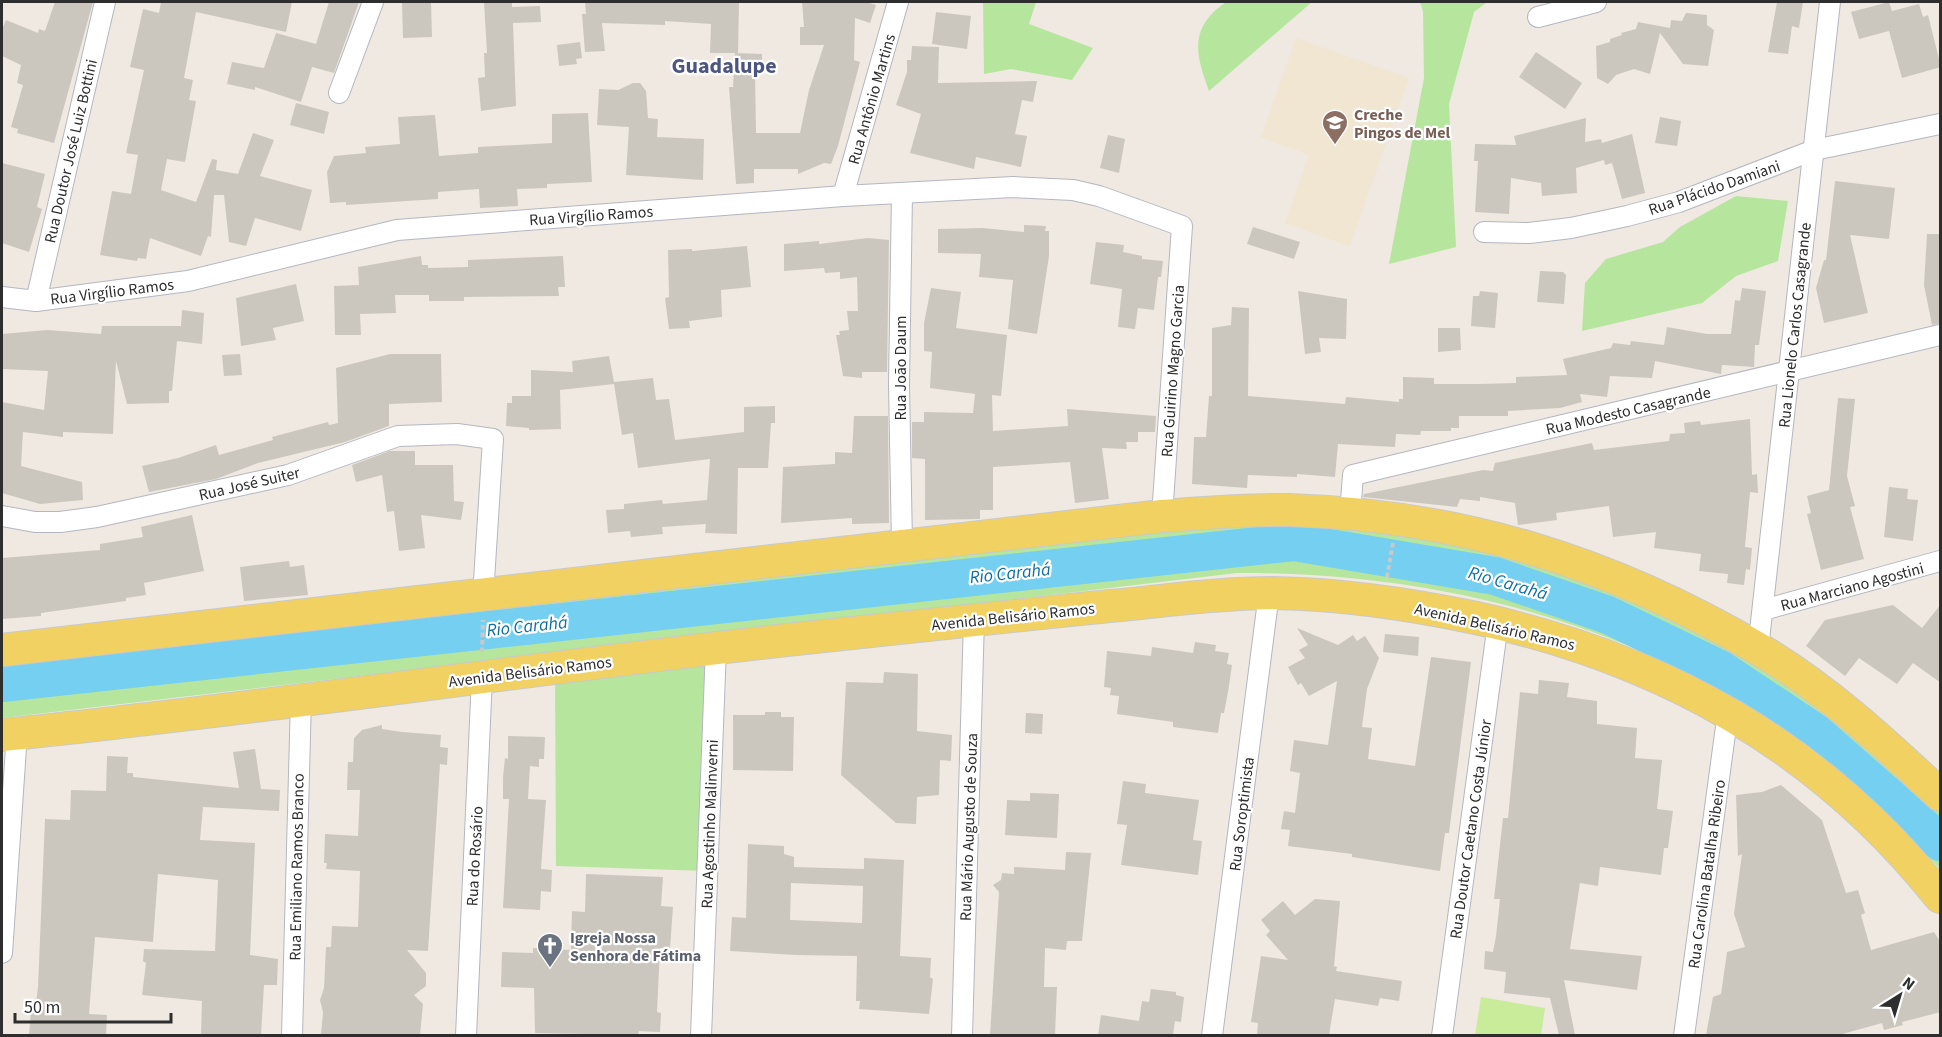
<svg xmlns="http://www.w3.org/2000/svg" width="1942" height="1037" font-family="'Source Sans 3',sans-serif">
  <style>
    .education { fill: #f0e6d1 }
    .green { fill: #b6e59e }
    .pitch { fill: #c9ec9a }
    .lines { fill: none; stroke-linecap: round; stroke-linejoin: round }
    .river { stroke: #75cff0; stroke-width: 38 }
    .building { fill: #cbc7bf; fill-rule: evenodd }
    .street-casing { stroke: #b4b7c1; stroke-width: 22 }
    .primary-casing { stroke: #c9c9c9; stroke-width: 34 }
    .path { stroke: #c9c9c9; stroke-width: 4; stroke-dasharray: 4.5 3; stroke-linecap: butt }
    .street { stroke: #fff; stroke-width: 20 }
    .primary { stroke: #f2d163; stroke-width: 32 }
    .labels { text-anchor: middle; stroke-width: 4.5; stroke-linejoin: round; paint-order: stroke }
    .street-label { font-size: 16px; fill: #2e2e2e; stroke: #fff }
    .education-label { font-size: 16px; font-weight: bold; fill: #785e54; stroke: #fff; text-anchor: start }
    .worship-label { font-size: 16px; font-weight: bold; fill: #5b616d; stroke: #fff; text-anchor: start }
    .water-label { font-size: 18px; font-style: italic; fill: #0d6fa3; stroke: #fff }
    .district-label { font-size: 22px; font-weight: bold; fill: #4d5680; stroke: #fff }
  </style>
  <rect width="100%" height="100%" fill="#efe9e1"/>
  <polygon class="education" points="1296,38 1409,78 1350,246 1285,223 1309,155 1261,137"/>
  <g class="green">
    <polygon points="983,2 1036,2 1029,24 1093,48 1072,80 1011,69 984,74"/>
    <path d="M1226 2H1312L1209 91C1195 53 1189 28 1226 2Z"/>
    <polygon points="1420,2 1487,2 1474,12 1449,104 1456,247 1389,264 1424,78 1423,11"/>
    <polygon points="1736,196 1788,201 1778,261 1736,276 1702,303 1582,331 1585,283 1606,259 1663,242 1680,227"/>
    <path d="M1320 524 1465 545 1564 572 1704 631 1825 710 1933 805 1940 814V869C1758 663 1508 572 1237 573L2 718V659L1179 526Z"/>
    <polygon points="716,648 707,871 556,866 555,668"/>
  </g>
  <polygon class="pitch" points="1481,997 1545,1008 1541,1035 1475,1035"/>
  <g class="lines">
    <polyline class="river" points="2,683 1294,542 1495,576 1608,615 1720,669 1816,733 1940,842"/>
  </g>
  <g class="building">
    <polygon points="55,2 93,2 54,143 17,133 18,129 11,127 23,85 17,83 21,65 2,56 2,30 6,20 38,33 39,29 45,31"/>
    <polygon points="161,2 292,2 286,32 196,12 184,78 193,80 189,100 196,101 185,162 167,159 161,190 196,202 212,159 217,160 216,170 238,174 253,133 274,140 260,176 312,190 301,231 255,218 246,246 229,242 224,195 214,195 211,237 208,236 201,256 150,238 146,259 138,258 137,261 100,255 112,191 131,194 138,155 126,153 144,70 130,67 143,9 159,13"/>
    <polygon points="329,2 359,2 334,73 312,67 301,102 255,87 255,90 227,84 232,62 264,68 276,33 316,44"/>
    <polygon points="402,2 431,2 432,37 403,38"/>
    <polygon points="484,2 512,2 512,7 540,6 541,22 513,23 516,106 481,111 478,78 485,77 484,53 487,53"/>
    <polygon points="585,2 739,2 738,53 710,53 711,24 665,21 665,25 602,23 605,51 585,52 582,14 586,14"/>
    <polygon points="802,2 866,2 876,5 870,23 855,18 854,60 860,62 838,146 831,164 824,163 798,174 798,169 754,169 754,183 736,184 729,87 733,87 735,53 762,54 762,74 755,73 756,133 800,133 809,90 824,45 800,45 800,27 804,27"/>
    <polygon points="1777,2 1803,2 1799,28 1792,26 1788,54 1768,52"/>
    <polygon points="1889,2 1892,11 1919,4 1923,17 1928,15 1941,67 1902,78 1889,31 1859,39 1851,12"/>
    <polygon points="936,12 971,16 967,49 932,44"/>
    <polygon points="1686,13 1707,15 1707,25 1714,30 1708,66 1683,64 1660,33 1650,74 1634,69 1616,75 1608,84 1597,78 1596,46 1610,42 1610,39 1622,35 1621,33 1636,29 1638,22 1670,28 1671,20 1682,21"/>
    <polygon points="580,42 582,58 576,59 577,64 559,66 557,45"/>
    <polygon points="912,46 939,47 938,83 1037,81 1033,102 1022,100 1015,134 1027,136 1021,167 976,157 974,169 910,153 921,114 896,105 907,72 907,60 911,60"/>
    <polygon points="1536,52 1582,83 1565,109 1519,77"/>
    <polygon points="633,83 640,83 646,91 648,118 658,119 657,137 704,139 703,180 626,175 629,127 597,125 599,89 618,90"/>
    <polygon points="296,103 329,112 324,134 290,125"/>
    <polygon points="588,113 592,182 547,184 547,188 517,189 518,206 480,208 479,189 438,192 438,199 346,205 346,202 330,203 327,172 334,156 366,153 365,147 400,144 398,117 435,115 439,156 478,153 478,147 552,143 552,114"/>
    <polygon points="1660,117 1681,121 1677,146 1655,143"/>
    <polygon points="1586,118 1585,142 1601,139 1602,143 1632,134 1645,193 1622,199 1612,163 1605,165 1604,160 1576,168 1577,193 1542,196 1541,183 1511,178 1509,214 1475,212 1478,161 1474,161 1475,144 1516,145 1514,136"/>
    <polygon points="1108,135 1125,139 1119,173 1100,168"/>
    <polygon points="2,163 45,174 37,207 42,209 29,252 2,243"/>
    <polygon points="1835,181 1895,188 1889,239 1850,235 1868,313 1824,323 1816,288 1824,260 1826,260"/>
    <polygon points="1024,225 1046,226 1045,231 1049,231 1049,256 1037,334 1008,329 1013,280 979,277 981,254 938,253 938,229 983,228 1024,232"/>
    <polygon points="1253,227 1300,242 1294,259 1247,244"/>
    <polygon points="1927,234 1941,234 1941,323 1932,325 1924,285"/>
    <polygon points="868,238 889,240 887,372 862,372 862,378 843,376 836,335 840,335 839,331 849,330 847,311 858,311 857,277 840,279 840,272 825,273 824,268 784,271 784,244 819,241 819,244"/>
    <polygon points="1096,242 1124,245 1123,252 1142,256 1142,259 1163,261 1161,277 1158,277 1154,310 1138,308 1135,329 1118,327 1122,289 1090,284"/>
    <polygon points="747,246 751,287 721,290 722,317 689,321 690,328 669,329 665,298 669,297 668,250 692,249 692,251"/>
    <polygon points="421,256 422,265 428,265 428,268 468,267 468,260 563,256 565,287 558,287 559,296 464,297 464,301 429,301 429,295 395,295 396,313 360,314 361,335 335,335 334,286 359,285 358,267"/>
    <polygon points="1540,271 1563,272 1566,275 1564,304 1537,302"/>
    <polygon points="296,284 304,321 273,328 276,340 241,346 236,298"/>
    <polygon points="931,288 961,292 956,328 1007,335 1001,396 992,395 993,431 1068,426 1067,409 1156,416 1155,432 1138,432 1138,442 1126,442 1127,449 1102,448 1109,499 1075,503 1070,462 993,467 993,510 980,510 980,519 925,520 925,459 912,458 912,422 924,422 924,412 973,413 975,394 930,388 932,352 924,351 924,323"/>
    <polygon points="1742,288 1766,291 1759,345 1755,345 1754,367 1722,365 1721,374 1655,361 1652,378 1610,376 1607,397 1580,394 1582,402 1560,408 1508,411 1508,416 1459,416 1459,428 1451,428 1451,431 1421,431 1420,435 1396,434 1395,447 1338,444 1335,477 1297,474 1297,477 1248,475 1247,488 1192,484 1194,437 1206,437 1209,396 1212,396 1212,328 1231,325 1232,307 1249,308 1248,396 1345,404 1346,397 1399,402 1399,399 1403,399 1403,377 1434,378 1434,384 1479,384 1516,383 1516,377 1567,375 1563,359 1611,348 1613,343 1630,345 1631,341 1664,345 1667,327 1707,334 1731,334 1735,300 1740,301"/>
    <polygon points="1298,291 1347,299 1346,339 1319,338 1321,352 1305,354"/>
    <polygon points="1480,291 1498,293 1495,328 1471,326 1473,296 1479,296"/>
    <polygon points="182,310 204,313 202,344 177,341 172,391 169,391 169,403 127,404 116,361 113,434 63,432 63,437 23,432 21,466 82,482 83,500 40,504 2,493 2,402 44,410 48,371 2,369 2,334 47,330 101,334 102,326 181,326"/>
    <polygon points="1438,328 1460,328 1461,350 1438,352"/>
    <polygon points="240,354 242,375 224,376 222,355"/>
    <polygon points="390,354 441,354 442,402 389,404 389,426 345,442 258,463 216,479 149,492 142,466 178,458 216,445 219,455 273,440 272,437 328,422 329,425 338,423 336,368"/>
    <polygon points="609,356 614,382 653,378 656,400 669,399 675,440 744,432 744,407 775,406 775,423 771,423 768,468 738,468 737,534 705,533 706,524 662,527 663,534 631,537 630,531 608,533 606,510 624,509 624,504 662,500 663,504 707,500 710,459 638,468 633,433 622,435 614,384 560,390 561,429 529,430 529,428 506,426 507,403 512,403 512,396 531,396 531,370 573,372 572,361"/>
    <polygon points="1838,398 1855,399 1847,476 1855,506 1850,507 1864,559 1821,570 1807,514 1811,513 1807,496 1829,490"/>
    <polygon points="854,416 888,416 889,523 852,524 852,518 781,523 783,467 835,464 835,452 852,453"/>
    <polygon points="1750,419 1752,475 1757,474 1758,493 1750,492 1745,547 1752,548 1750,570 1746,569 1744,585 1727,583 1728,574 1699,571 1701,554 1654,548 1656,532 1613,537 1609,506 1556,513 1557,520 1518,525 1515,503 1480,497 1480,501 1460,499 1457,507 1363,497 1364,494 1483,470 1493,471 1495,463 1592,443 1594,450 1669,441 1670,434 1685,433 1684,423 1700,421 1701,425"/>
    <polygon points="390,451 415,451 415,465 453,465 454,501 464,502 461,520 421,515 425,548 399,551 394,511 387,512 382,475 356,482 352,465"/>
    <polygon points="1889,487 1908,489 1907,499 1918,500 1913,541 1884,537"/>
    <polygon points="192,515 204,571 144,583 146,595 126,598 126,601 41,613 41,616 2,619 2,558 100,550 100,544 143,537 141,527"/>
    <polygon points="289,561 290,567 304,565 308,595 244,601 240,567"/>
    <polygon points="1941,604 1941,683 1913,663 1897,684 1859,658 1845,676 1806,646 1825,620 1893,605 1922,628"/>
    <polygon points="1297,628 1338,645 1353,635 1357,641 1365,636 1379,658 1367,689 1362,727 1372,728 1368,759 1415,766 1431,657 1471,662 1449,833 1445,833 1440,871 1352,857 1352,854 1288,846 1290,830 1281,829 1284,811 1295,813 1300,773 1290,771 1294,740 1328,745 1337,681 1309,696 1301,683 1298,685 1288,667 1305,658 1299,650 1308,645"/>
    <polygon points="1385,634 1419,637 1418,656 1383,652"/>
    <polygon points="1195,642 1216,645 1215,651 1229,653 1227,664 1232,665 1228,692 1224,713 1221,713 1218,733 1173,727 1173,722 1117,714 1119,696 1110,695 1111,688 1104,687 1107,651 1151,656 1152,647 1193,653"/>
    <polygon points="884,672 918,674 917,731 952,735 951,761 940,760 939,795 917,797 916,824 896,823 841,775 846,682 883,683"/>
    <polygon points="1539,680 1569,683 1567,697 1597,701 1597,724 1637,728 1635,758 1662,760 1657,809 1673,811 1668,848 1664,848 1661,875 1600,867 1598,886 1580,883 1570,949 1642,956 1637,990 1564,980 1575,1035 1559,1035 1550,998 1504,993 1506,972 1484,969 1485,951 1493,952 1496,936 1500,899 1494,899 1503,818 1508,818 1520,692 1538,694"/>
    <polygon points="765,712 781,712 781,717 794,717 793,771 733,770 733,715 765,715"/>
    <polygon points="1026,713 1043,714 1042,734 1025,733"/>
    <polygon points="382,725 382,729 402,732 441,735 440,747 448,748 447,765 440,764 428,951 407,950 426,973 426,986 414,995 423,1004 420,1035 321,1035 323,1012 320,1000 324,988 326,947 331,947 332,926 358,927 360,871 326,869 327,863 324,863 325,834 358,836 360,790 347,790 348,762 353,762 354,738 362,730"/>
    <polygon points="508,736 545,737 544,759 539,759 539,767 530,766 528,799 546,800 541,869 552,870 551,892 541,891 540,910 503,908 509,799 503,799 503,777 505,758 508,759"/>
    <polygon points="255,749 261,789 280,790 279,811 203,807 200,840 255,843 250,955 278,959 277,985 264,985 261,1035 201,1035 202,1001 142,995 146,963 143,961 144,949 215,951 218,880 158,874 153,942 95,937 89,1014 107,1015 106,1035 29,1035 31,1011 35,1011 38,987 45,819 70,820 71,790 106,791 107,756 128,757 127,773 133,773 133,777 239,788 233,752"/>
    <polygon points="1123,781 1146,784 1145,793 1199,800 1193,840 1202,841 1198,875 1121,865 1127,825 1117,824"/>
    <polygon points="1781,785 1822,820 1846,893 1858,890 1865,913 1861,915 1871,950 1934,932 1941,943 1941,1012 1902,1022 1903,1025 1884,1030 1882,1023 1839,1035 1706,1035 1713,997 1721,994 1727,952 1745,947 1734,914 1742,854 1738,856 1736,795 1762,792"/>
    <polygon points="1030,793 1059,794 1057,838 1005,835 1007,800 1030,801"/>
    <path d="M748 844 784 846V854L794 857V867L864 869V858L904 860 900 956 931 958 930 977 933 979 929 1014 859 1009 860 1001H856L857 956 796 955 730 951 732 917 746 918ZM791 883 863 886 862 923 790 920Z"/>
    <polygon points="1066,852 1091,853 1082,941 1067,941 1066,950 1045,948 1044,987 1057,987 1055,1035 990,1035 999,892 993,885 1001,880 1002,873 1014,874 1014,867 1065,870"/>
    <polygon points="586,874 663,877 661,906 673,907 670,948 660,948 657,1012 661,1013 660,1032 639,1031 638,1035 535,1033 534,988 501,987 502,952 533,953 533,948 571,950 572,911 585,912"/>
    <polygon points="1315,899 1340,901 1334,966 1337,967 1336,971 1402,981 1399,1001 1380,998 1378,1006 1335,999 1329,1035 1257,1035 1258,1023 1251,1022 1261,956 1288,960 1266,935 1270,931 1261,920 1283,901 1295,915"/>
    <polygon points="1151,989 1176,992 1176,995 1184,997 1181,1022 1175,1021 1173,1035 1098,1035 1101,1015 1139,1021 1142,1001 1149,1002"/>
  </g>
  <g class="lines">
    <defs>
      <g id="street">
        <polyline points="1538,17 1596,2"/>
        <polyline points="339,93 373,2"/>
        <polyline points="843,196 898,2"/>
        <polyline points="1484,232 1529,233 1571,228 1627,216 1679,202 1814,150 1940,124"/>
        <polyline points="2,297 36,301 188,281 397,230 843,196 1013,187 1073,190 1099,196 1182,226 1162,516"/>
        <polyline points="36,301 105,2"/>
        <polyline points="1350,514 1353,475 1940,335"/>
        <polyline points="2,516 35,522 60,522 97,517 288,475 398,436 457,434 493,439 483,596"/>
        <polyline points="902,544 899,385 902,193"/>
        <polyline points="1763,610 1940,561"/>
        <polyline points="1758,649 1830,2"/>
        <polyline points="2,953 17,733"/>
        <polyline points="292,1036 301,699"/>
        <polyline points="466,1036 482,677"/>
        <polyline points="701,1036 716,648"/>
        <polyline points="962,1036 974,619"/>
        <polyline points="1212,1036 1269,593"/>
        <polyline points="1442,1036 1498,623"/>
        <polyline points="1684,1036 1728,712"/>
      </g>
      <g id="primary">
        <path d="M2 650 1162 516C1204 513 1246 509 1289 510 1460 515 1610 562 1757 648 1824 687 1884 742 1940 795"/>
        <path d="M2 735C270 708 537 667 805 638 906 627 1008 616 1110 606 1164 601 1219 593 1273 593 1342 594 1409 604 1476 618 1663 659 1820 746 1940 897"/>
      </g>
    </defs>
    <use href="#street" class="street-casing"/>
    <use href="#primary" class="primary-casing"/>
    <g class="path">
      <polyline points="1387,577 1393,543"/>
      <polyline points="482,652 483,620"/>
    </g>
    <use href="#street" class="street"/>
    <use href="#primary" class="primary"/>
  </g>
  <defs>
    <symbol id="school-pin" viewBox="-11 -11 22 30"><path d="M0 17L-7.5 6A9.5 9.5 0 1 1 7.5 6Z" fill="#8d6e63" stroke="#fff"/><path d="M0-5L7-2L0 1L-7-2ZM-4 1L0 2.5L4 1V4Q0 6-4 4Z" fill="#fff"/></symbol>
    <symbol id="church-pin" viewBox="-11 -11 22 30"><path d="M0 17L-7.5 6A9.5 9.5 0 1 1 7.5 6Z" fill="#6b7280" stroke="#fff"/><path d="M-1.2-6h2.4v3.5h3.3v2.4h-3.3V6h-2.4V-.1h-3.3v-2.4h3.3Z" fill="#fff"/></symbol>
  </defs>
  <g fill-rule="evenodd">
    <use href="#school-pin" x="1320" y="108" width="30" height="40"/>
    <use href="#church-pin" x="535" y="931" width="30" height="40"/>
  </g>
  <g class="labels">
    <g class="street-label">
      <text transform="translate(871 99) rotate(-74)" y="6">Rua Antônio Martins</text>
      <text transform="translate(70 151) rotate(-77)" y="6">Rua Doutor José Luiz Bottini</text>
      <text transform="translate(1714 187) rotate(-19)" y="6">Rua Plácido Damiani</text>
      <text transform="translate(591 215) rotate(-4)" y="6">Rua Virgílio Ramos</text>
      <text transform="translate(112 291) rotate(-7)" y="6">Rua Virgílio Ramos</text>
      <text transform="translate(1794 325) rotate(-84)" y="6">Rua Lionelo Carlos Casagrande</text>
      <text transform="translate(900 368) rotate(-90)" y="6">Rua João Daum</text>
      <text transform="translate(1172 371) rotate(-86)" y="6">Rua Guirino Magno Garcia</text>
      <text transform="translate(1628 410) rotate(-13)" y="6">Rua Modesto Casagrande</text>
      <text transform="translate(249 483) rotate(-13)" y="6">Rua José Suiter</text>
      <text transform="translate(1852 586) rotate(-15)" y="6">Rua Marciano Agostini</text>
      <text transform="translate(1013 616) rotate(-6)" y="6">Avenida Belisário Ramos</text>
      <text transform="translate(1495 626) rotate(13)" y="6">Avenida Belisário Ramos</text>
      <text transform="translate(530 671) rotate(-7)" y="6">Avenida Belisário Ramos</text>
      <text transform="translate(1241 814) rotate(-83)" y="6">Rua Soroptimista</text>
      <text transform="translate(709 824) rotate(-88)" y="6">Rua Agostinho Malinverni</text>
      <text transform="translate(968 827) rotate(-88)" y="6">Rua Mário Augusto de Souza</text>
      <text transform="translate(1470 829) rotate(-82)" y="6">Rua Doutor Caetano Costa Júnior</text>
      <text transform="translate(474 856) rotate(-87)" y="6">Rua do Rosário</text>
      <text transform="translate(296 867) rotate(-89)" y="6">Rua Emiliano Ramos Branco</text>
      <text transform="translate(1706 874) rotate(-82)" y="6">Rua Carolina Batalha Ribeiro</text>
    </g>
    <g class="education-label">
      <text x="1354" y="120">Creche<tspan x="1354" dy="18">Pingos de Mel</tspan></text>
    </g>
    <g class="worship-label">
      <text x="570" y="943">Igreja Nossa<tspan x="570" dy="18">Senhora de Fátima</tspan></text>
    </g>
    <g class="water-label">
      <text transform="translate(1010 573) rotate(-6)" y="6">Rio Carahá</text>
      <text transform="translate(1508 583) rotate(16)" y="6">Rio Carahá</text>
      <text transform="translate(527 626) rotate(-6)" y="6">Rio Carahá</text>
    </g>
    <g class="district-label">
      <text x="724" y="73">Guadalupe</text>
    </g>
  </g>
  <rect width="1942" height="1037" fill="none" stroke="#2e2e2e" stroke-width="6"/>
  <g transform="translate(1900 995) rotate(37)" stroke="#ffffff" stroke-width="4.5" paint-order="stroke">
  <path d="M0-4.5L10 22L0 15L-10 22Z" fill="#2e2e2e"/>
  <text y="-9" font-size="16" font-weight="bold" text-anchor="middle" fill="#2e2e2e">N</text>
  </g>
  <path d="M15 1013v9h156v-9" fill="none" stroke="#2e2e2e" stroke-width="3"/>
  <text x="24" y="1013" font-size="18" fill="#2e2e2e" stroke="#ffffff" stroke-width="4.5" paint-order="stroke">50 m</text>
</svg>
